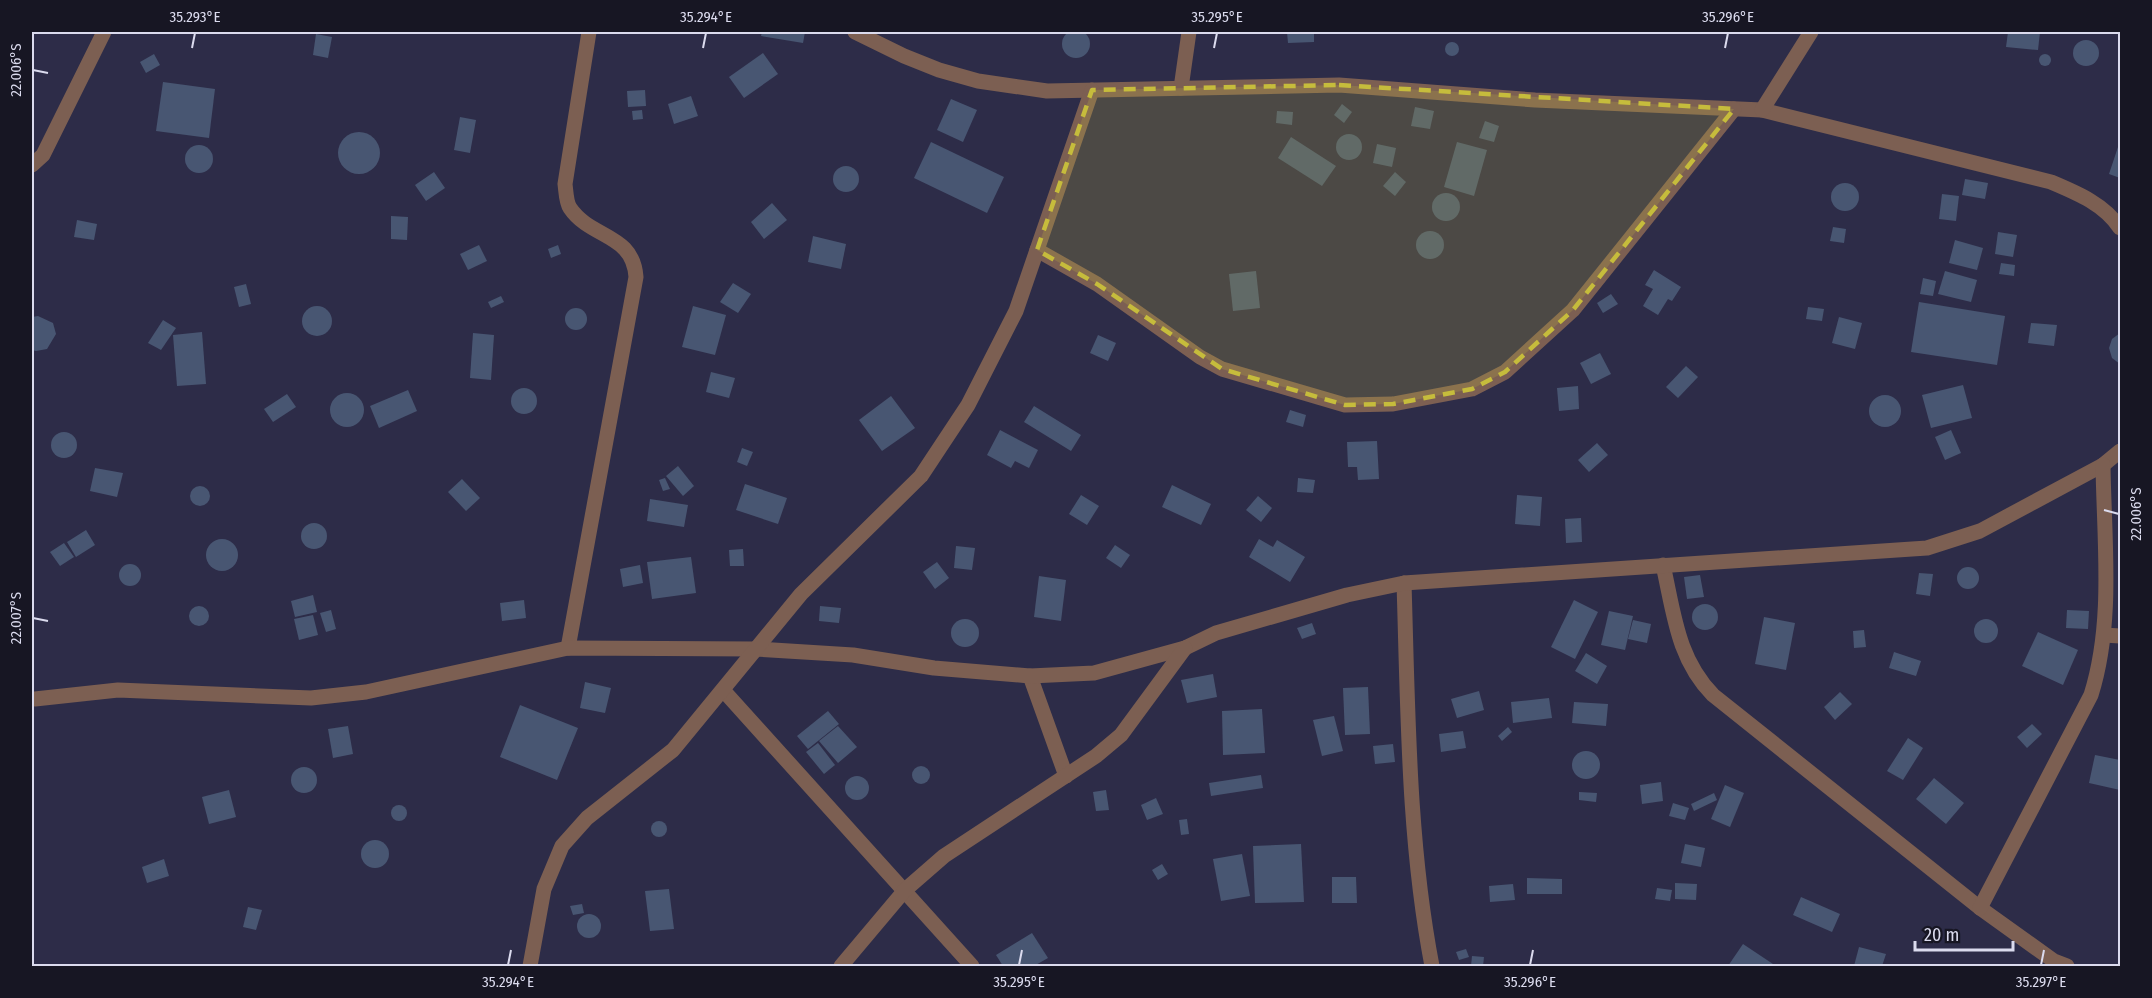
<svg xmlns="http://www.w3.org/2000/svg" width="2152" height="998" font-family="'Fira Sans Condensed',sans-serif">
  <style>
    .building { fill: #485672 }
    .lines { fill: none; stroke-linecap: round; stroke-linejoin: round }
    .street { stroke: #7c5f52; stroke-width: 15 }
    .marked { fill: #c6bc3c; fill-opacity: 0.2; stroke: #c6bc3c; stroke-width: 4.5; stroke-dasharray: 12 8; stroke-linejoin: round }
    .ticks { fill: none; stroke: #dbdbee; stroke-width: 2 }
    .neatline { fill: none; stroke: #dbdbee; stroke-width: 2 }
    .ticks-label { font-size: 15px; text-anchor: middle; fill: #dbdbee }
  </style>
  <rect width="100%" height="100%" fill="#2d2c48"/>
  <g class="building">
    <circle cx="1076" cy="44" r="14"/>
    <polygon points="762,32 805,32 803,43 761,36"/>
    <polygon points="1287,32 1314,32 1314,42 1288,43"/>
    <polygon points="2008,32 2040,32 2038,50 2006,47"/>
    <polygon points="316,34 332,37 328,58 313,55"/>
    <circle cx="2086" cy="53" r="13"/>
    <circle cx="1452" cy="49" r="7"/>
    <polygon points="763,53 778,74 744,98 729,77"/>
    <polygon points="154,54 160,65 146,73 140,62"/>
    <circle cx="2045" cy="60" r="6"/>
    <polygon points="163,82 215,89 209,138 156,131"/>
    <polygon points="645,90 646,106 628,107 627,91"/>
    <polygon points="691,96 698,116 674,124 668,104"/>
    <polygon points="951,99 977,110 963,142 937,130"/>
    <polygon points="1342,104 1352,112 1344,123 1334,115"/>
    <polygon points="1415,107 1434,111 1430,129 1411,126"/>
    <polygon points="642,110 643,119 633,120 632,111"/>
    <polygon points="1277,111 1293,112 1292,125 1276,123"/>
    <polygon points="460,117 476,120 470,153 454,150"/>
    <polygon points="1485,121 1499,126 1494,142 1479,138"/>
    <circle cx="359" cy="153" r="21"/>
    <circle cx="1349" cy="147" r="13"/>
    <polygon points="1291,137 1336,166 1322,186 1278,158"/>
    <polygon points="931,142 1004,177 987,213 914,178"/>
    <polygon points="1457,142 1487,150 1474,196 1444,187"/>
    <polygon points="1377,144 1396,148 1392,167 1373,163"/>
    <circle cx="199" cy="159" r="14"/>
    <polygon points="2118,147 2120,148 2120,178 2109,174"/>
    <circle cx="846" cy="179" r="13"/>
    <polygon points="434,172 445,188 426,201 415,185"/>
    <polygon points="1395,172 1406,182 1395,196 1383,186"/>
    <polygon points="1965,179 1988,183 1985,199 1962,195"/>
    <circle cx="1845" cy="197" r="14"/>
    <circle cx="1446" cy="207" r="14"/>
    <polygon points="1942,194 1959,196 1956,221 1939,219"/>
    <polygon points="772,203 787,220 764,239 751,222"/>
    <polygon points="391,216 408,217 407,240 391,239"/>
    <polygon points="77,220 97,224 94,240 74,237"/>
    <polygon points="1833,227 1846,229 1844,243 1830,241"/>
    <circle cx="1430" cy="245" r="14"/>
    <polygon points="1998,232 2017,235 2013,257 1995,254"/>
    <polygon points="813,236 846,244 841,269 808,262"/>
    <polygon points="1955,240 1983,248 1977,270 1949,263"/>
    <polygon points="479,245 487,261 468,270 460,254"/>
    <polygon points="558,245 561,254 551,258 548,249"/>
    <polygon points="2001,263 2015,265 2014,276 1999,274"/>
    <polygon points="1654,270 1681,287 1672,301 1668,299 1658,315 1643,306 1653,289 1645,285"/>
    <polygon points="1256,271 1260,308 1233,311 1229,274"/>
    <polygon points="1945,271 1977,280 1971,302 1938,294"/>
    <polygon points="1923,278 1936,281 1933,296 1920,294"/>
    <polygon points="733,283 751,294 738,313 720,302"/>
    <polygon points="246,284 251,304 239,307 234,287"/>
    <polygon points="1611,294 1618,304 1603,313 1597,303"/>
    <polygon points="501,296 504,302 491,308 488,302"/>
    <polygon points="1919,302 2005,316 1997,365 1911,352"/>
    <circle cx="317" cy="321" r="15"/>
    <polygon points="693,306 726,315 715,355 682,347"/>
    <polygon points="1808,307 1824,309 1822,321 1806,319"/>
    <circle cx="576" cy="319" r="11"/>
    <polygon points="38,316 53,323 56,334 47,349 36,351 32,350 32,317"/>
    <polygon points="1839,317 1862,323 1855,349 1832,343"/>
    <polygon points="163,320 176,328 161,350 148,343"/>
    <polygon points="2031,323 2057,325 2054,346 2028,343"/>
    <polygon points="202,332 206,384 177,386 173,335"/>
    <polygon points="473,333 494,335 491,380 470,378"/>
    <polygon points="2120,333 2120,364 2112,358 2109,348 2112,339"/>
    <polygon points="1098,335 1116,343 1108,361 1090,353"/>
    <polygon points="1600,353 1611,374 1591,384 1580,363"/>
    <polygon points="1686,366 1698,377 1678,398 1666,387"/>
    <polygon points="711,372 735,378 729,398 706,392"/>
    <polygon points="1963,385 1972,418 1931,428 1922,395"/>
    <polygon points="1578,386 1579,409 1559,411 1557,388"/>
    <circle cx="524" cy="401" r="13"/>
    <polygon points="408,390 417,411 379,428 370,406"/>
    <circle cx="347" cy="410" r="17"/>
    <polygon points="287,394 296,407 273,422 264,409"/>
    <circle cx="1885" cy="411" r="16"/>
    <polygon points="891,396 915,428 882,451 859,420"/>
    <polygon points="1034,406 1081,435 1071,451 1024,422"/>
    <polygon points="1290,410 1306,415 1303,427 1286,422"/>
    <polygon points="1000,430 1038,450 1029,468 1015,461 1011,468 987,455"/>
    <polygon points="1951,430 1961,453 1945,460 1935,437"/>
    <circle cx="64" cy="445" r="13"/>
    <polygon points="1377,441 1379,479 1358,480 1357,467 1348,467 1347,442"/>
    <polygon points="1597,443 1608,455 1589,472 1578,460"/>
    <polygon points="742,448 753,452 747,466 737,462"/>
    <polygon points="678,466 694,486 683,496 666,476"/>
    <polygon points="95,468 123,473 117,497 90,491"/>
    <polygon points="665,478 670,489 663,491 659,480"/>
    <polygon points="1298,478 1315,480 1313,493 1297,492"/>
    <polygon points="462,479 480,498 466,511 448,492"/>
    <polygon points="745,484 787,498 778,524 736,510"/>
    <polygon points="1172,485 1211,504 1201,525 1162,507"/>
    <circle cx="200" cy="496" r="10"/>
    <polygon points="1081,495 1099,506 1087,525 1069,514"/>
    <polygon points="1517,495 1542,497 1540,526 1515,524"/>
    <polygon points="1258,496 1272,508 1261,522 1246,510"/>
    <polygon points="650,499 688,505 684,527 647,521"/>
    <polygon points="1581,518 1582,542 1566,543 1565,519"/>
    <circle cx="314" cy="536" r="13"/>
    <polygon points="86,530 95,545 76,557 67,542"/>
    <circle cx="222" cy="555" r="16"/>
    <polygon points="1259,539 1273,547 1277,540 1305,557 1290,582 1249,557"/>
    <polygon points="64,543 74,557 60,566 50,552"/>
    <polygon points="1115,545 1130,555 1121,568 1106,558"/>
    <polygon points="956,546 975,548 972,570 954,568"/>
    <polygon points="743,549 744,566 730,566 729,550"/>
    <polygon points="691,557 696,593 652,599 647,562"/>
    <polygon points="937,562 949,578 935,589 923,572"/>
    <circle cx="130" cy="575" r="11"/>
    <polygon points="640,565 643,583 623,587 620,569"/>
    <circle cx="1968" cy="578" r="11"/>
    <polygon points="1919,573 1933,574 1930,596 1916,594"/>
    <polygon points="1700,575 1704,597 1687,599 1684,577"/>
    <polygon points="1039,576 1066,580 1061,621 1034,617"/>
    <polygon points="313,595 317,612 295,617 291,601"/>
    <polygon points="524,600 526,618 502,621 500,603"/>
    <polygon points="1574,600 1598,612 1575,659 1551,647"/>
    <circle cx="1705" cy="617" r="13"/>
    <polygon points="820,606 841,608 839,623 819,621"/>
    <circle cx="199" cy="616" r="10"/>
    <polygon points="331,610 336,629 326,632 320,613"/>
    <polygon points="2067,610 2089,611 2088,629 2066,628"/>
    <polygon points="1609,611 1633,616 1625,650 1601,645"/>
    <polygon points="313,615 318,635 299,640 294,619"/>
    <polygon points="1764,617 1795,623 1786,670 1755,664"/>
    <circle cx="1986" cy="631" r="12"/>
    <circle cx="965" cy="633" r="14"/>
    <polygon points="1633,620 1651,624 1647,643 1628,639"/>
    <polygon points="1312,623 1316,634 1302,639 1297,628"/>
    <polygon points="1864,630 1866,647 1854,648 1853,631"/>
    <polygon points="2038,632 2078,650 2063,685 2022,666"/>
    <polygon points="1894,652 1921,661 1916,676 1889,668"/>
    <polygon points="1586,653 1607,666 1597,684 1575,671"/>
    <polygon points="1213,674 1217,697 1187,703 1181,680"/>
    <polygon points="585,682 611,688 605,713 580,708"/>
    <polygon points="1368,687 1370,734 1345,735 1343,688"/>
    <polygon points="1479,691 1484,710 1457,718 1451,699"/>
    <polygon points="1840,692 1852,704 1835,720 1824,707"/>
    <polygon points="1549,698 1552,718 1513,723 1511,702"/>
    <polygon points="1574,702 1608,704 1606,726 1572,723"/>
    <polygon points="520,705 578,728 557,780 500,757"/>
    <polygon points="1262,709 1265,753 1223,755 1222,711"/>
    <polygon points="828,711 839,724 808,749 797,736"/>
    <polygon points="1334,716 1343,751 1322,756 1313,720"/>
    <polygon points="2032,724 2042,734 2027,748 2017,737"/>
    <polygon points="348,726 353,754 333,758 328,729"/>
    <polygon points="838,726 857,747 838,763 819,741"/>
    <polygon points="1508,727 1512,732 1502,741 1498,736"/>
    <polygon points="1463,731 1466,748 1441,752 1439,734"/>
    <polygon points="1908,738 1923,748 1903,780 1887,771"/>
    <polygon points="818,743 835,765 824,774 806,752"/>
    <polygon points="1393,744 1395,762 1375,764 1373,746"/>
    <circle cx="1586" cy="765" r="14"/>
    <polygon points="2095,755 2120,760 2120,790 2089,783"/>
    <circle cx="921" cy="775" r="9"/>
    <circle cx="304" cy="780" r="13"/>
    <polygon points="1261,775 1263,788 1211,796 1209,783"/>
    <circle cx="857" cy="788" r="12"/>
    <polygon points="1934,778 1964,803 1946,824 1916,799"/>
    <polygon points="1661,782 1663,801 1642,804 1640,785"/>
    <polygon points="1725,785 1744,793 1730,827 1711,819"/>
    <polygon points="229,790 236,817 209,824 202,797"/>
    <polygon points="1106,790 1109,810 1096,811 1093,792"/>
    <polygon points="1579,792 1597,793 1596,802 1579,800"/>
    <polygon points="1714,793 1717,800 1694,811 1691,804"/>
    <polygon points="1156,798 1163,814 1147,820 1141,805"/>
    <polygon points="1673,803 1689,808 1685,820 1669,816"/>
    <circle cx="399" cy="813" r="8"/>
    <polygon points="1187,819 1189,834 1181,835 1179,820"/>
    <circle cx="659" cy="829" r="8"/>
    <circle cx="375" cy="854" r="14"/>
    <polygon points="1301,844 1304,902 1255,903 1253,846"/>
    <polygon points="1685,844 1705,848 1701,867 1681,863"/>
    <polygon points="1242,854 1250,896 1221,901 1213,859"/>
    <polygon points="164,859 169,876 147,883 142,867"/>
    <polygon points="1162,864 1168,874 1158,880 1152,870"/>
    <polygon points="1332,877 1356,877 1357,903 1332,903"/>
    <polygon points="1527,878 1562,879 1562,894 1527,894"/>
    <polygon points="1675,883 1697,884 1696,900 1675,899"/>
    <polygon points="1513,884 1515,900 1490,902 1489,886"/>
    <polygon points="1657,888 1672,890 1670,901 1655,899"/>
    <polygon points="669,889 674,929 650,931 645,891"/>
    <polygon points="1801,897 1840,914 1832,932 1793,915"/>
    <polygon points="582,904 584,913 573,915 570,906"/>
    <polygon points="248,907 262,910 256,930 243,927"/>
    <circle cx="589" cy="926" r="12"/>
    <polygon points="1032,933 1048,958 1034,966 1003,966 996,955"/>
    <polygon points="1743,944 1776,966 1728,966"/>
    <polygon points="1859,947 1886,954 1882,966 1854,966"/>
    <polygon points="1466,949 1469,957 1459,960 1456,952"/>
    <polygon points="1472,956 1484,957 1483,966 1471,966"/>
  </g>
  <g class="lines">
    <g class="street">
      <path d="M855 32 904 56 939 70 978 81 1047 91 1339 85 1535 100 1762 110 2051 182C2077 193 2104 204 2120 228"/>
      <polyline points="1181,88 1189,32"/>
      <polyline points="1762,110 1811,32"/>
      <polyline points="32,165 43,155 104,32"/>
      <polyline points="1037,250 1097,284 1200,357 1222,369 1345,405 1393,404 1472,389 1505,372 1573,310 1734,109"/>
      <path d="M1663 565C1674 613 1677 658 1713 695L1980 908 2054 961 2067 966"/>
      <path d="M1404 583C1408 711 1408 841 1432 966"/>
      <polyline points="2104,635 2120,636"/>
      <path d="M568 648 636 277C633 233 591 239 570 208 566 202 566 191 565 184L589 32"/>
      <polyline points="1030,676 1066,776"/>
      <polyline points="723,690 972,966"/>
      <polyline points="35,699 118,690 311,698 366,692 568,648 756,649 853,655 934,668 1030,676 1094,673 1185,648 1216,633 1347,595 1404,583 1927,548 1980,531 2103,465 2120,451"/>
      <path d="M1980 908 2091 695C2114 622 2104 541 2103 465"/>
      <polyline points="530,966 544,889 562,846 587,818 673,750 801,594 921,476 968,405 1016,311 1092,90"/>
      <polyline points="841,966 905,890 944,856 1096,756 1121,735 1185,648"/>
    </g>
  </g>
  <path class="marked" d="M1339 85 1734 109 1573 310 1505 372 1472 389 1393 404 1345 405 1222 369 1097 284 1037 250 1092 90Z"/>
  <path class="ticks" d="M192 48 195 33M703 48 706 33M1214 48 1217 33M1725 48 1728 33M33 70 48 73M2104 510 2119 514M33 618 48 621M508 965 511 950M1019 965 1022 950M1530 965 1533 950M2041 965 2044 950"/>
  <rect width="2152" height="998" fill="none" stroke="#171623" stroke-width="66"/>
  <path d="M1915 941v9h98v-9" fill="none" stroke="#dbdbee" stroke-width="3"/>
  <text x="1924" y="941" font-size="18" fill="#dbdbee" stroke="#171623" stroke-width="4.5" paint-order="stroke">20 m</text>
  <rect x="33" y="33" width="2086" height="932" class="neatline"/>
  <g class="ticks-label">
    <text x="195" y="22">35.293°E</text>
    <text x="706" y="22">35.294°E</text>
    <text x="1217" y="22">35.295°E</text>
    <text x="1728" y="22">35.296°E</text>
    <text transform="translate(16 70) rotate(-90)" y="5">22.006°S</text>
    <text transform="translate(2136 514) rotate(-90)" y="5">22.006°S</text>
    <text transform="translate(16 618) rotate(-90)" y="5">22.007°S</text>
    <text x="508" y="987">35.294°E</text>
    <text x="1019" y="987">35.295°E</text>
    <text x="1530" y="987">35.296°E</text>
    <text x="2041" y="987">35.297°E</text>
  </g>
</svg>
